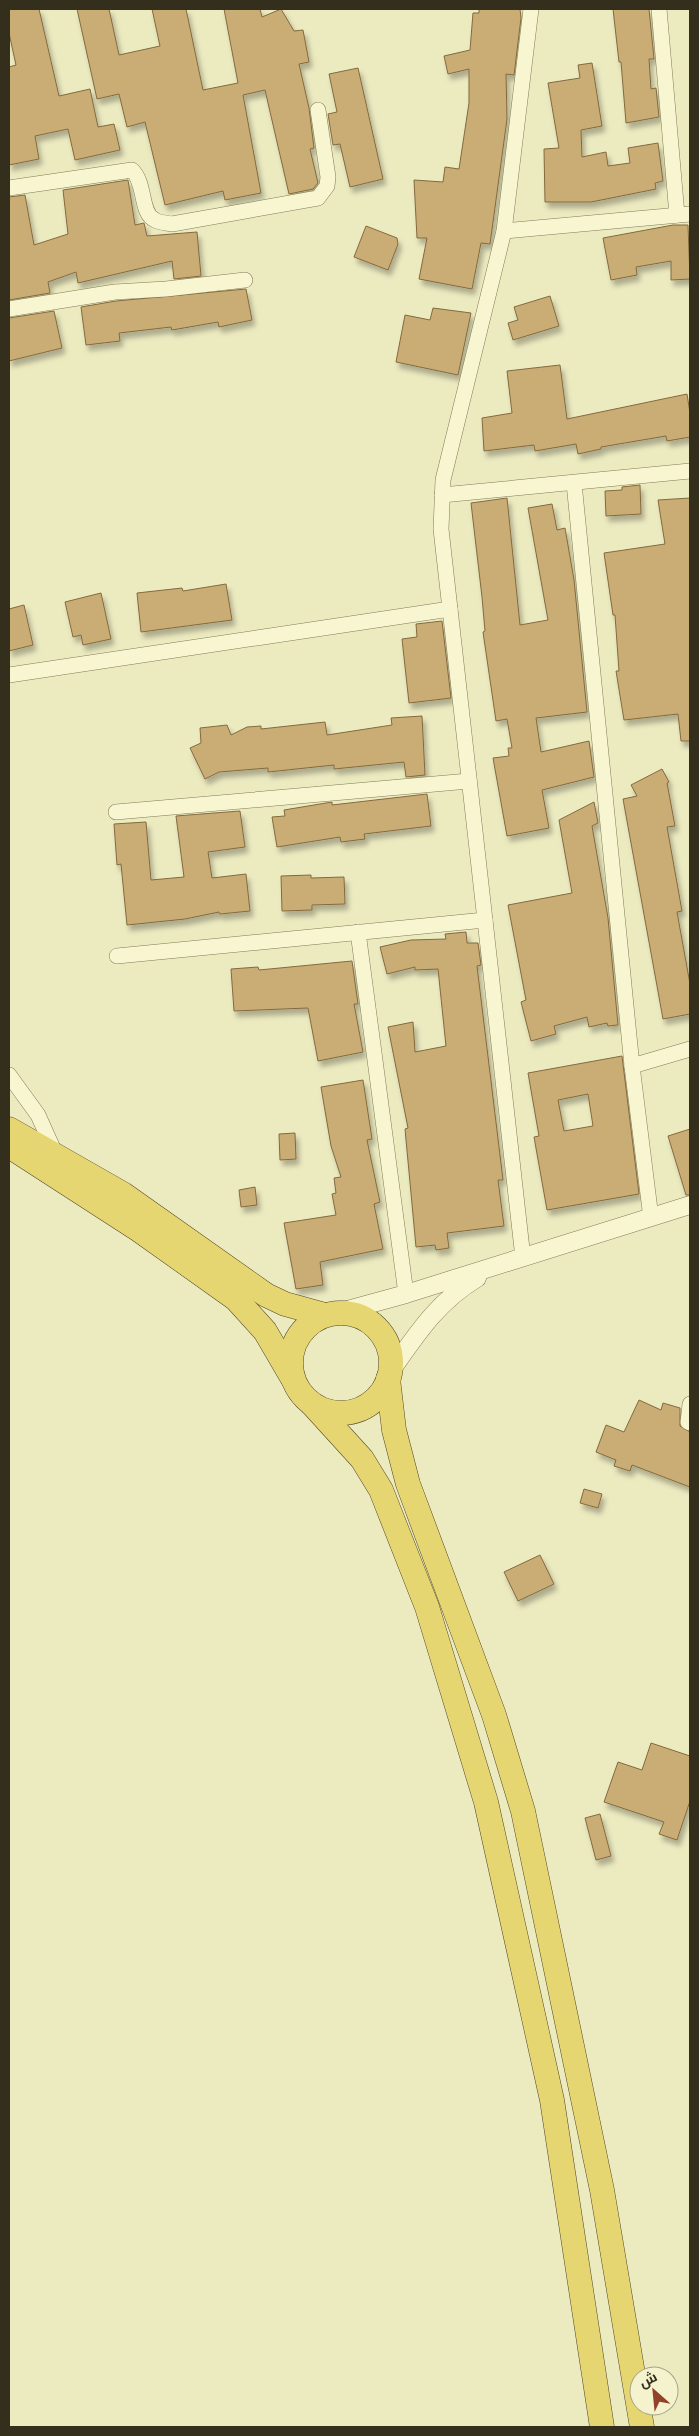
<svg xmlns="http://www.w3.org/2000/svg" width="699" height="2436" font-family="Merriweather,Cairo,serif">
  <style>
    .building { fill: #caad75; stroke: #836a3e; fill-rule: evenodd; filter: url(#shadow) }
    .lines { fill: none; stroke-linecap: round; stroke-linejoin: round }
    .minor-casing { stroke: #847b58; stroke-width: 16 }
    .tertiary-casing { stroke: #847b58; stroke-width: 19 }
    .trunk-casing { stroke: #52472c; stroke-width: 25 }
    .minor { stroke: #f8f6d1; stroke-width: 15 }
    .tertiary { stroke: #f8f6d1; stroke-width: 18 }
    .trunk { stroke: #e6d672; stroke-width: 24 }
  </style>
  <defs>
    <filter id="shadow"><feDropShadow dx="3" dy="5.5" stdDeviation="2.5" flood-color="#0004"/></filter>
  </defs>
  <rect width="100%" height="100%" fill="#eceabf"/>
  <g class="building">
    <polygon points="9,9 39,9 59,96 90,89 98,127 114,124 120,150 75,160 68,129 35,136 39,159 9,165 9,67 16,65 9,33"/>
    <polygon points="77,9 109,9 119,55 160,46 152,9 186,9 203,90 238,83 224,9 260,9 262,17 281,9 294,31 303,30 309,62 299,64 309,108 314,148 310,149 318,183 313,189 289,194 265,90 243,95 261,193 225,200 223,191 165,205 145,122 127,127 119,94 97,99"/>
    <polygon points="479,9 520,9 521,18 514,75 506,74 507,119 490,244 481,243 472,289 419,279 427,238 417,238 414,180 443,182 445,167 459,169 469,103 469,69 448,74 444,56 470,50 473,13 479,13"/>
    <polygon points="613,9 649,9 654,59 649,59 651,89 656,88 659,117 626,123 621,62 619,62"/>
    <polygon points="592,63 602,126 581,130 582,157 606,152 608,166 630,163 628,148 658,143 663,181 655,183 656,189 591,202 545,202 544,149 559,148 548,83 580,78 578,65"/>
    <polygon points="358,68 383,179 350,187 340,144 333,145 328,114 337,112 329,74"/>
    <polygon points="128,180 135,225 144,223 147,236 197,232 201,276 174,279 172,261 78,283 76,272 48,282 50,293 9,300 9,197 25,195 34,245 68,234 63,190"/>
    <polygon points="673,225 688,225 690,279 671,280 671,261 636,267 637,275 611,280 603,238"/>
    <polygon points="366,226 397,238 398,244 388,270 354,257"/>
    <polygon points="246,289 252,320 219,327 218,322 172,330 171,327 119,333 120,341 86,345 81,307 116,301"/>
    <polygon points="550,296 559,326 513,340 508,323 518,320 514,307"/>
    <polygon points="433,308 471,313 458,375 396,362 405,315 430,320"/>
    <polygon points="54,311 62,348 9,361 9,318"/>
    <polygon points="560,365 567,419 687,394 690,413 690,437 667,441 666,436 601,447 601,449 578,454 576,444 535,451 534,445 484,451 482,418 512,413 507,371"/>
    <polygon points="640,485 641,514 606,516 605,491 622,490 622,487"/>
    <polygon points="507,498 520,625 548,620 528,508 552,504 557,530 565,528 574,580 587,712 536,718 541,752 589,741 594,777 542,790 549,828 507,836 493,758 509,756 508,748 512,748 507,719 496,721 483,632 485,631 482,597 471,503"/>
    <polygon points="690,498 690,741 681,741 678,714 624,720 616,671 619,671 615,615 613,615 604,553 665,544 658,500"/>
    <polygon points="226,584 232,620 141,632 137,593 182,588 183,591"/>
    <polygon points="101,593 111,639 83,645 81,635 73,637 65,602"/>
    <polygon points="24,605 33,645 9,651 9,609"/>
    <polygon points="442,621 451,698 409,703 402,639 417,637 416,624"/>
    <polygon points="422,716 425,775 406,777 404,762 334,769 334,765 268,772 268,768 219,772 205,779 190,748 201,743 200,728 227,725 231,735 247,727 261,726 261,729 325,722 327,735 392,725 391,718"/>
    <polygon points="662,769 669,782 667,783 675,826 667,827 682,911 677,912 690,984 690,1014 663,1019 623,799 637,796 631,785"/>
    <polygon points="427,794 431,826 364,834 365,839 341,842 340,837 277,847 272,817 285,816 284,810 332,802 332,805"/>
    <polygon points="594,802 598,823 592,826 608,918 618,1025 608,1026 607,1023 589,1027 587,1017 554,1026 556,1034 531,1041 521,1002 526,1000 508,905 572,893 559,820"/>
    <polygon points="240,811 245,847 208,852 212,878 246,874 250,911 220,914 219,912 185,919 127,925 121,864 117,865 114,824 146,822 151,880 184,877 176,816"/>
    <polygon points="311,875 311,878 344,877 345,904 312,905 312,910 282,911 281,876"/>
    <polygon points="466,932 467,943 478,943 481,965 477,966 503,1180 498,1180 504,1226 447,1233 449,1248 436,1250 435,1245 416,1247 405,1129 408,1128 388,1027 413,1022 415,1052 446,1046 438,969 415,970 415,967 387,974 380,947 411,940 446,939 445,934"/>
    <polygon points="352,961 358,1004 354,1004 363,1052 318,1061 308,1008 234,1011 231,969 258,967 259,970"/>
    <path d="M622 1056 639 1194 547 1210 534 1137 539 1136 528 1073ZM588 1094 593 1126 564 1131 558 1100Z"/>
    <polygon points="363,1080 372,1139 367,1140 380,1202 374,1204 383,1249 320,1262 323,1285 296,1289 284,1223 336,1215 332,1194 336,1193 334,1178 341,1177 331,1146 321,1087"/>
    <polygon points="690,1129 690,1195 686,1195 668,1136"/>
    <polygon points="295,1133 296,1159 280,1160 279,1134"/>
    <polygon points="255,1187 257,1205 241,1207 239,1190"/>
    <polygon points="639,1400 661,1410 663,1403 680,1408 680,1426 690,1432 690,1487 632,1465 630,1471 614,1466 616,1460 596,1452 606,1425 624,1432"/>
    <polygon points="584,1489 602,1494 598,1508 580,1503"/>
    <polygon points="540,1555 554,1584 518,1601 504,1572"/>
    <polygon points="651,1743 690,1756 690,1801 677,1840 659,1834 664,1822 604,1802 618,1762 642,1770"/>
    <polygon points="600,1814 611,1856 596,1860 585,1818"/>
  </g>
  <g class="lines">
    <defs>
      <g id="minor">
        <polyline points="659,9 677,215"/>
        <path d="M9 188 132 170C146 183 140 214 155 220 160 223 167 223 172 224L318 198 327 186 328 177 318 110"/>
        <polyline points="504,231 690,214"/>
        <polyline points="9,309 115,292 166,289 245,280"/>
        <polyline points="574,483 632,1066 651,1218"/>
        <polyline points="442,495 690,471"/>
        <polyline points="9,675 450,609"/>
        <polyline points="116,812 469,781"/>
        <polyline points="358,932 406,1294"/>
        <polyline points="117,956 485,920"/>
        <polyline points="632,1066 690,1049"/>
        <polyline points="9,1075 38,1115 56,1155"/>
        <polyline points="523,1258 441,529 443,480 504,231 531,9"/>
        <polyline points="690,1404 688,1422 690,1423"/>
      </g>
      <g id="tertiary">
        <polyline points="333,1314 406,1294 690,1205"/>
        <path d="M390 1372C417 1334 436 1303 477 1278"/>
      </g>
      <g id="trunk">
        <polyline points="9,1129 123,1194 266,1295 285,1304 325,1315"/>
        <polyline points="9,1146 139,1230 236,1299 265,1331 293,1379"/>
        <circle cx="341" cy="1363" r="50"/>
        <polyline points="388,1379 394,1430 408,1484 494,1715 523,1811 602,2190 642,2427"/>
        <polyline points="312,1404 362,1459 381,1490 427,1607 486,1802 552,2100 602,2427"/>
      </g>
    </defs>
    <use href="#minor" class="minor-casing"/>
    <use href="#tertiary" class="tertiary-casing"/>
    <use href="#trunk" class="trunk-casing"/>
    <use href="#minor" class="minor"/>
    <use href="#tertiary" class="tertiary"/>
    <use href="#trunk" class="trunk"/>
  </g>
  <rect width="699" height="2436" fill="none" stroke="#342e1c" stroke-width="20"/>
  <g transform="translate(654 2391) rotate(333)"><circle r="24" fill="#f4f3ce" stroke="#a7a487"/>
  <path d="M0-4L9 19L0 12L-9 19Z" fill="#924229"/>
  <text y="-8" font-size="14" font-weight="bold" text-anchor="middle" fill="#342e1c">ش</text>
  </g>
</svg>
